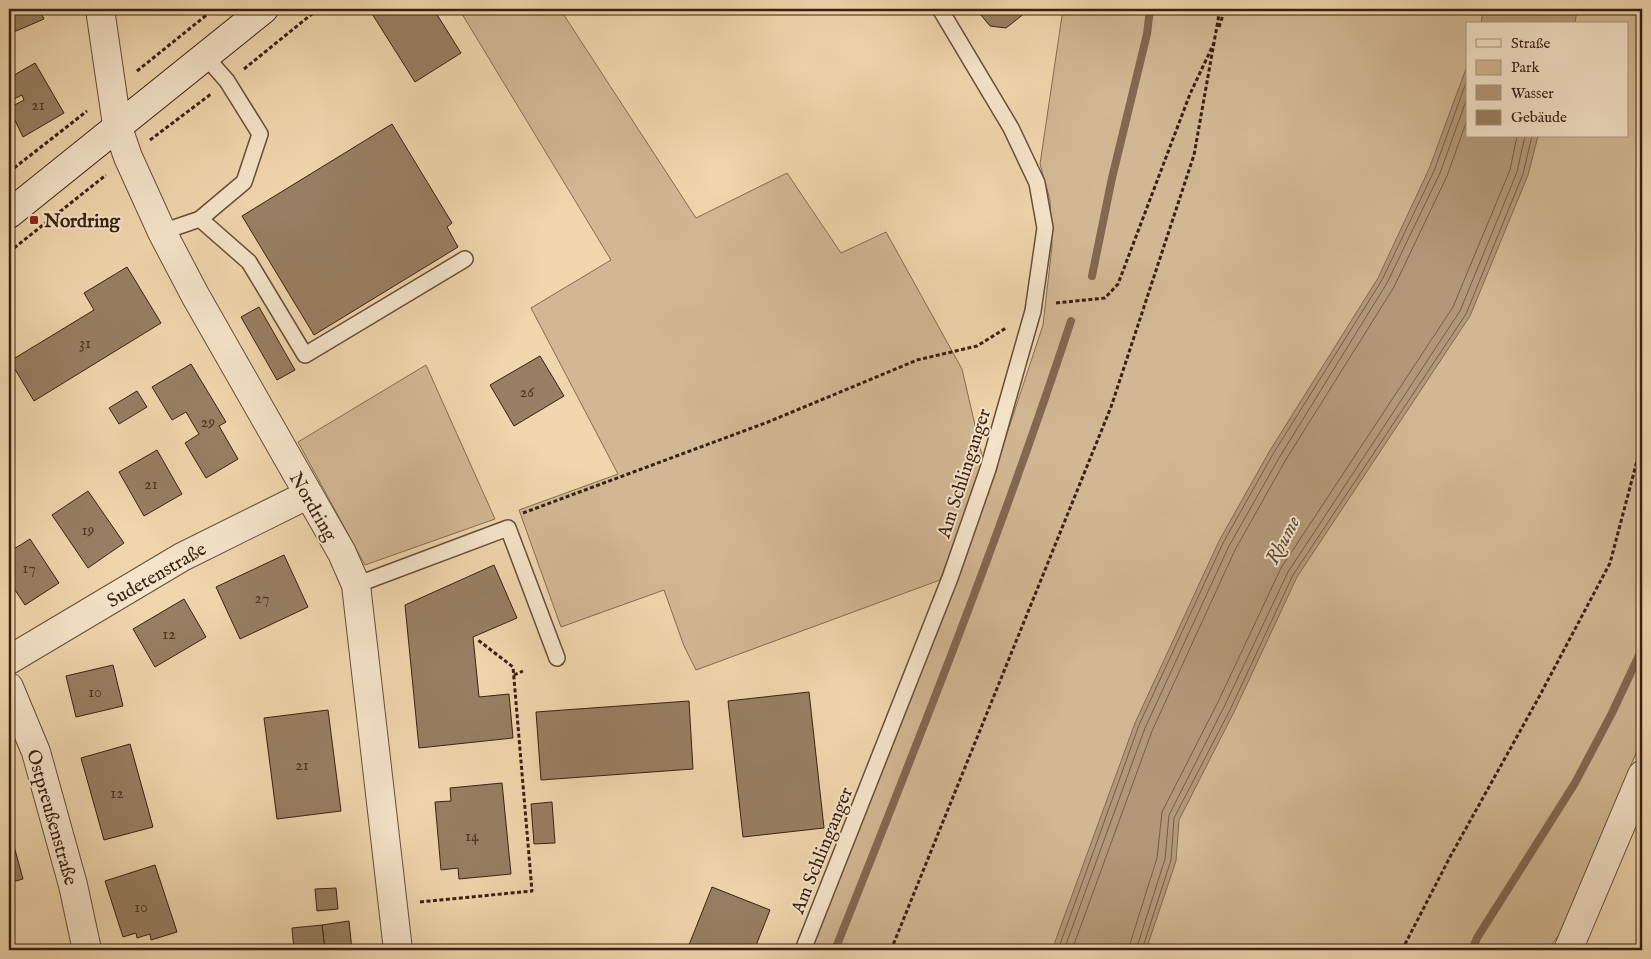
<svg xmlns="http://www.w3.org/2000/svg" width="1651" height="959" font-family="'IM FELL English',serif">
  <style>
    .green { fill: #d1b793; stroke: #856c53; fill-rule: evenodd }
    .water { fill: #b29879; stroke: #826850 }
    .lines { fill: none; stroke-linecap: round; stroke-linejoin: round }
    .shore { stroke: #765c46; stroke-width: 1 }
    .stream { stroke: #826850; stroke-width: 8 }
    .building { fill: #987f63; stroke: #392013 }
    .lane-casing { stroke: #674e3a; stroke-width: 18 }
    .street-casing { stroke: #674e3a; stroke-width: 30 }
    .secondary-casing { stroke: #392013; stroke-width: 30 }
    .path { stroke: #392013; stroke-width: 3; stroke-dasharray: 4 2.5; stroke-linecap: butt }
    .lane { stroke: #f5e4ca; stroke-width: 15 }
    .street { stroke: #f5e4ca; stroke-width: 28 }
    .secondary { stroke: #f5e4ca; stroke-width: 28 }
    .poi-dot { fill: #8f2418; stroke: #f5e4ca; stroke-width: 2 }
    .labels { text-anchor: middle; stroke-width: 4; stroke-linejoin: round; paint-order: stroke }
    .number-label { font-size: 16px; fill: #513827 }
    .poi-label { font-size: 19px; font-weight: bold; fill: #392013; stroke: #f5e4ca; text-anchor: start }
    .street-label { font-size: 19px; fill: #392013; stroke: #f5e4ca }
    .water-label { font-size: 20px; font-style: italic; fill: #634a37; stroke: #f5e4ca }
  </style>
  <rect width="100%" height="100%" fill="#f0d6ad"/>
  <filter id="stains"><feTurbulence type="fractalNoise" baseFrequency=".004" numOctaves="4"/><feColorMatrix values="0 0 0 0 .2 0 0 0 0 .09 0 0 0 0 .02 0 0 0 .5 -.17"/></filter>
  <radialGradient id="worn" r=".72"><stop offset=".6" stop-color="#630" stop-opacity="0"/><stop offset="1" stop-color="#630" stop-opacity=".3"/></radialGradient>
  <g class="green">
    <polygon points="459,9 560,9 696,218 787,173 841,253 886,232 962,369 984,464 940,580 696,670 684,646 664,590 561,627 519,510 618,474 531,308 611,260"/>
    <path d="M1063 9H1642V739L1559 935 1547 950H810L979 518 1043 325 1052 246 1050 200 1040 164ZM1467 24H1627V136H1467Z"/>
    <polygon points="426,365 495,519 365,565 298,442"/>
  </g>
  <g class="water">
    <polygon points="1483,9 1577,9 1575,24 1481,24"/>
    <polygon points="1467,66 1467,136 1538,136 1528,175 1470,316 1297,577 1234,712 1179,820 1176,861 1146,950 1052,950 1135,723 1219,541 1269,452 1378,278 1429,169"/>
  </g>
  <g class="lines">
    <g class="shore">
      <polyline points="1058,950 1139,725 1223,543 1273,454 1382,280 1434,171 1467,80"/>
      <polyline points="1064,950 1145,728 1229,546 1279,458 1387,283 1440,173 1467,98"/>
      <polyline points="1072,950 1152,731 1235,550 1285,461 1394,287 1447,176 1467,120"/>
      <polyline points="1128,950 1157,858 1162,812 1217,704 1281,568 1453,307 1510,170 1517,136"/>
      <polyline points="1136,950 1165,859 1169,815 1224,707 1288,572 1460,311 1517,172 1525,136"/>
      <polyline points="1142,950 1171,860 1174,818 1230,710 1293,575 1466,314 1523,174 1532,136"/>
    </g>
    <g class="stream">
      <polyline points="1092,276 1112,178 1147,34 1150,9"/>
      <path d="M835 950C918 742 1001 534 1071 321"/>
      <polyline points="1472,950 1477,938 1575,783 1612,713 1642,649"/>
    </g>
  </g>
  <g class="building">
    <polygon points="9,9 39,9 44,19 9,34"/>
    <polygon points="369,9 442,9 436,13 461,53 415,82"/>
    <polygon points="976,9 1030,9 1006,28 990,26"/>
    <polygon points="35,63 64,113 23,137 9,108 24,100 22,95 14,99 9,90 9,78"/>
    <polygon points="392,124 452,223 447,227 458,247 314,335 242,216"/>
    <polygon points="127,267 161,323 34,401 10,361 94,310 84,293"/>
    <polygon points="259,307 295,370 277,380 241,317"/>
    <polygon points="540,356 564,396 514,426 490,385"/>
    <polygon points="191,364 226,422 219,426 238,459 206,478 185,443 199,434 186,412 172,420 152,387"/>
    <polygon points="137,391 147,407 119,424 109,408"/>
    <polygon points="157,450 182,494 144,516 119,472"/>
    <polygon points="88,491 124,543 88,568 52,515"/>
    <polygon points="30,539 59,583 25,605 9,581 9,552"/>
    <polygon points="284,555 308,607 240,639 216,587"/>
    <polygon points="494,565 517,618 473,637 479,697 509,694 513,738 419,748 405,605"/>
    <polygon points="184,599 206,637 155,667 133,629"/>
    <polygon points="113,665 123,706 76,717 66,676"/>
    <polygon points="809,692 824,828 743,837 728,701"/>
    <polygon points="689,701 693,769 541,780 536,712"/>
    <polygon points="328,710 341,811 277,819 264,718"/>
    <polygon points="130,744 153,827 104,840 81,758"/>
    <polygon points="502,783 511,874 459,879 458,868 441,870 435,802 451,801 450,788"/>
    <polygon points="552,802 555,843 534,844 531,804"/>
    <polygon points="9,828 23,879 9,883"/>
    <polygon points="155,865 177,932 151,940 150,934 137,938 136,933 123,937 105,881"/>
    <polygon points="712,887 770,910 755,948 762,950 687,950"/>
    <polygon points="336,888 338,909 317,911 315,889"/>
    <polygon points="349,921 352,950 325,950 322,925"/>
    <polygon points="322,925 325,950 294,950 292,928"/>
  </g>
  <g class="lines">
    <defs>
      <g id="lane">
        <polyline points="200,219 249,262 305,355 465,259"/>
        <polyline points="162,232 200,219 244,182 260,134 227,81 205,56"/>
        <polyline points="356,585 508,528 557,658"/>
        <polyline points="803,950 950,578 988,469 1033,311 1045,228 1037,183 1011,128 940,9"/>
      </g>
      <g id="street">
        <polyline points="100,9 117,125 128,157 162,232 195,295 342,553 356,585 398,950"/>
        <polyline points="9,660 182,557 307,495"/>
        <polyline points="9,687 36,752 73,885 87,950"/>
        <polyline points="1568,950 1642,775"/>
      </g>
      <polyline id="secondary" points="9,214 264,9"/>
    </defs>
    <use href="#lane" class="lane-casing"/>
    <use href="#street" class="street-casing"/>
    <use href="#secondary" class="secondary-casing"/>
    <g class="path">
      <polyline points="1219,27 1225,9"/>
      <polyline points="244,69 318,9"/>
      <polyline points="137,71 214,9"/>
      <polyline points="150,140 211,94"/>
      <polyline points="9,172 87,111"/>
      <polyline points="9,252 106,175"/>
      <polyline points="1056,303 1105,298 1118,284 1190,94 1214,43"/>
      <polyline points="523,513 768,422 917,360 977,346 1006,328"/>
      <polyline points="514,675 523,671"/>
      <polyline points="420,902 532,891 513,667 478,640"/>
      <polyline points="891,950 1111,407 1194,155 1220,9"/>
      <polyline points="1402,950 1450,857 1539,697 1610,563 1642,442"/>
    </g>
    <use href="#lane" class="lane"/>
    <use href="#street" class="street"/>
    <use href="#secondary" class="secondary"/>
  </g>
  <rect class="poi-dot" x="29" y="215" width="10" height="10" rx="2.5"/>
  <g class="labels">
    <g class="number-label">
      <text x="38" y="110">21</text>
      <text x="85" y="348">31</text>
      <text x="527" y="397">26</text>
      <text x="208" y="427">29</text>
      <text x="151" y="489">21</text>
      <text x="88" y="535">19</text>
      <text x="29" y="573">17</text>
      <text x="262" y="603">27</text>
      <text x="169" y="639">12</text>
      <text x="95" y="697">10</text>
      <text x="302" y="770">21</text>
      <text x="117" y="798">12</text>
      <text x="472" y="841">14</text>
      <text x="141" y="912">10</text>
    </g>
    <g class="poi-label">
      <text x="44" y="227">Nordring</text>
    </g>
    <g class="street-label">
      <text transform="translate(963 473) rotate(-72)" y="7">Am Schlinganger</text>
      <text transform="translate(314 506) rotate(60)" y="7">Nordring</text>
      <text transform="translate(156 574) rotate(-30)" y="7">Sudetenstraße</text>
      <text transform="translate(53 817) rotate(74)" y="7">Ostpreußenstraße</text>
      <text transform="translate(821 850) rotate(-68)" y="7">Am Schlinganger</text>
    </g>
    <g class="water-label">
      <text transform="translate(1282 540) rotate(-62)" y="7">Rhume</text>
    </g>
  </g>
  <rect width="1651" height="959" fill="none" stroke="#f0d6ad" stroke-width="30"/>
  <rect x="10" y="10" width="1631" height="939" fill="none" stroke="#392013" stroke-width="2.5"/>
  <rect x="15" y="15" width="1621" height="929" fill="none" stroke="#392013"/>
  <rect x="1466" y="22" width="162" height="115" fill="#f5e4ca" stroke="#aa9681"/>
  <rect x="1476" y="39" width="25" height="8" fill="#f5e4ca" stroke="#aa9681"/>
  <text x="1511" y="48" font-size="15" fill="#392013">Straße</text>
  <rect x="1476" y="60" width="25" height="15" fill="#d1b793" stroke="#aa9681"/>
  <text x="1511" y="72" font-size="15" fill="#392013">Park</text>
  <rect x="1476" y="85" width="25" height="15" fill="#b29879" stroke="#aa9681"/>
  <text x="1511" y="98" font-size="15" fill="#392013">Wasser</text>
  <rect x="1476" y="110" width="25" height="15" fill="#987f63" stroke="#aa9681"/>
  <text x="1511" y="122" font-size="15" fill="#392013">Gebäude</text>
  <rect width="100%" height="100%" filter="url(#stains)"/>
  <rect width="100%" height="100%" fill="url(#worn)"/>
</svg>
